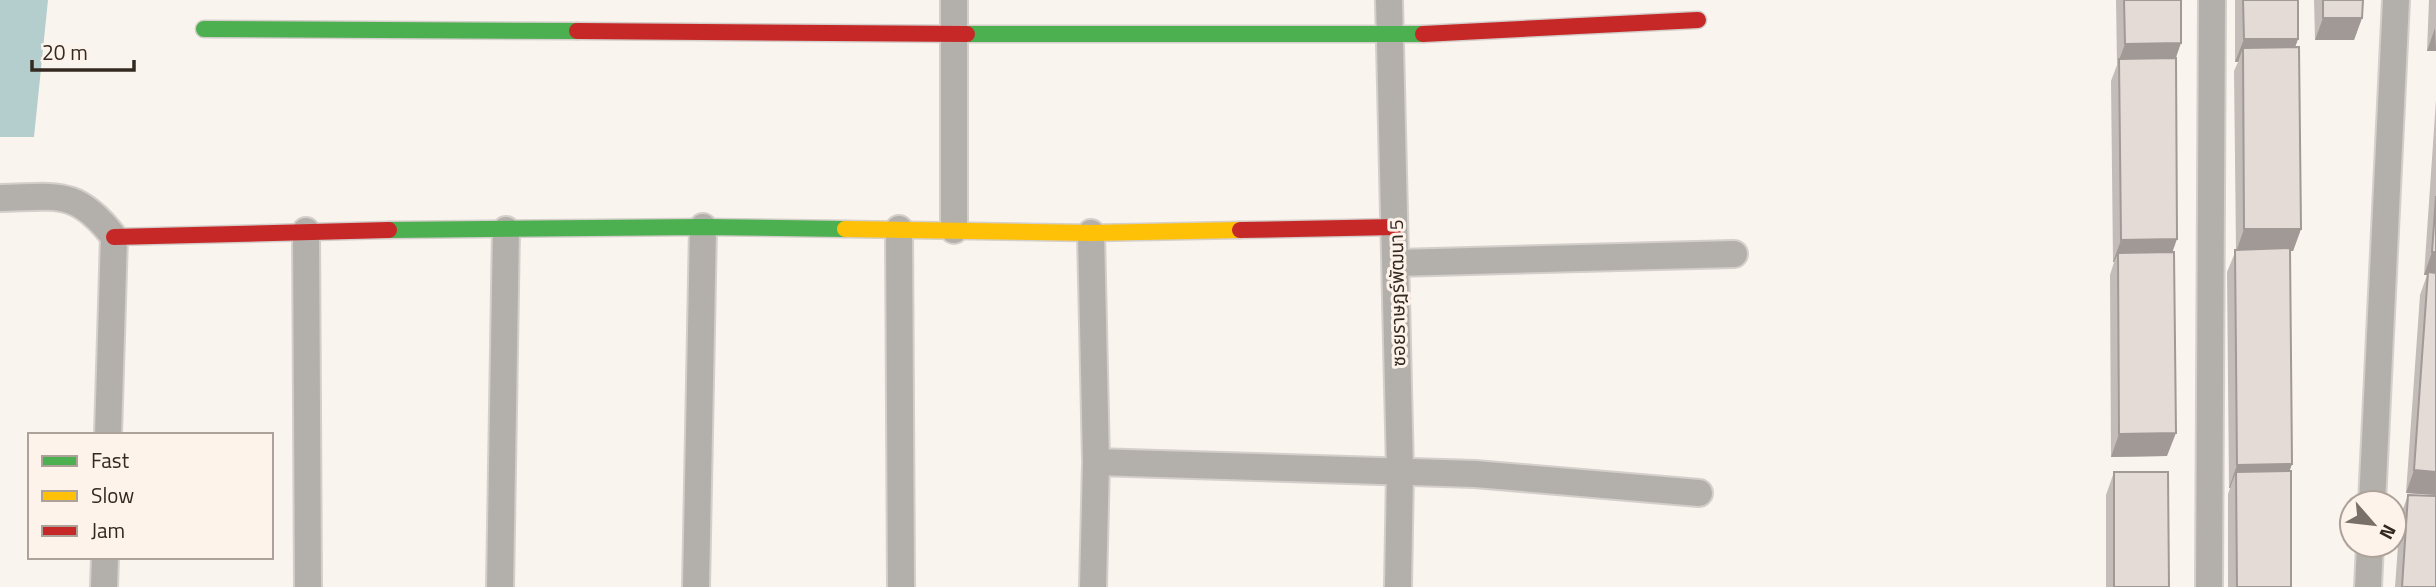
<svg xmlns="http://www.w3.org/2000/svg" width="2436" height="587" font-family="'Titillium Web','Noto Sans Thai',sans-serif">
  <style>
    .water { fill: #b4cecd }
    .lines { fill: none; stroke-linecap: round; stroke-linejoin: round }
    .street-casing { stroke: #d5cfcb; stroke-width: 30 }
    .fast-casing { stroke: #d5cfcb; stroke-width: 19 }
    .slow-casing { stroke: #d5cfcb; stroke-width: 19 }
    .jam-casing { stroke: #d5cfcb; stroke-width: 19 }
    .street { stroke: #b3b0ac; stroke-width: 26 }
    .fast { stroke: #4caf50; stroke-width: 16 }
    .slow { stroke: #ffc107; stroke-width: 16 }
    .jam { stroke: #c62828; stroke-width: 16 }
    .wall { fill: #c4bcb9 }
    .shaded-wall { fill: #a09996 }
    .building { fill: #e4dbd7; stroke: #a09996; stroke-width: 2 }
    .labels { text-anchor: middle; stroke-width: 6; stroke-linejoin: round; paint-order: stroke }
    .street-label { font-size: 19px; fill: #332921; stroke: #fef3eb }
  </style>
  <rect width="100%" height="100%" fill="#faf4ef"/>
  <polygon class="water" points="0,0 48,0 34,137 0,137"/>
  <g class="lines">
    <defs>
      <g id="street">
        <polyline points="954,0 954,230"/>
        <polyline points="1389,0 1400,471 1398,587"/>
        <path d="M0 198C57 197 76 188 114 237L108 435"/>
        <polyline points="899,229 901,587"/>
        <polyline points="306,231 308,587"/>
        <polyline points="1091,233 1096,462 1093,587"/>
        <polyline points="1396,263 1734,254"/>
        <polyline points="1096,462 1475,474 1699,493"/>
        <polyline points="2372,503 2396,0"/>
        <polyline points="104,587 105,557"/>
        <polyline points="500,587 506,230"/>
        <polyline points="696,587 703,227"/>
        <polyline points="2209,587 2212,0"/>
        <polyline points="2368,587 2370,545"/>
      </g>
      <g id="fast">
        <polyline points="204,29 577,31"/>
        <polyline points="967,34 1423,34"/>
        <polyline points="389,230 703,227 845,229"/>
      </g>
      <polyline id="slow" points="845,229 1091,233 1240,230"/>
      <g id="jam">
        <polyline points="577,31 967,34"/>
        <polyline points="1423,34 1698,20"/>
        <polyline points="1240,230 1395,227"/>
        <polyline points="114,237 389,230"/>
      </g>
    </defs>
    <use href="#street" class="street-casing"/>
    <use href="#fast" class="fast-casing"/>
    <use href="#slow" class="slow-casing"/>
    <use href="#jam" class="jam-casing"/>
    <use href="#street" class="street"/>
    <use href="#fast" class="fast"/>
    <use href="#slow" class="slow"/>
    <use href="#jam" class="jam"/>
  </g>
  <g class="wall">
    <polygon points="2116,0 2181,0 2176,58 2167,456 2111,457 2110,275 2114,262 2113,262 2111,81 2117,65"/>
    <polygon points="2235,0 2298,0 2298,39 2295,47 2301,229 2293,251 2290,251 2292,464 2289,471 2291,587 2228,587 2228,494 2230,488 2229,488 2227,272 2236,250 2234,71 2238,62 2235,62"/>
    <polygon points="2314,0 2363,0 2362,18 2354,40 2315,40"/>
    <polygon points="2429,0 2436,0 2436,51 2427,51"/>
    <polygon points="2436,100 2436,495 2406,493 2420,295 2427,275 2424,275"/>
    <polygon points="2114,472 2169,587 2106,587 2106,495"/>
    <polygon points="2408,495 2436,587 2395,587 2400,517"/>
  </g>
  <g class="shaded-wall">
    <polygon points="2323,18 2362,18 2354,40 2315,40"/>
    <polygon points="2435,28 2436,51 2427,51"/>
    <polygon points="2244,39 2298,39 2290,61 2243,48 2238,62 2235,62"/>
    <polygon points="2181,43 2173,66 2119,60 2125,44"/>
    <polygon points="2244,229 2301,229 2293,251 2236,252"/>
    <polygon points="2177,239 2169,262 2118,253 2114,262 2113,262 2121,240"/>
    <polygon points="2432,252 2436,252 2436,275 2424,275"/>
    <polygon points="2176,433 2167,456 2111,457 2119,434"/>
    <polygon points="2292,464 2284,487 2236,472 2230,488 2229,488 2237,465"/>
    <polygon points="2414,470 2436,472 2436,495 2406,493"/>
  </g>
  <g class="building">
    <polygon points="2124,0 2181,0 2181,43 2125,44"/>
    <polygon points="2243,0 2298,0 2298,39 2244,39"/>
    <polygon points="2323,0 2363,0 2362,18 2323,18"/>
    <polygon points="2299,47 2301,229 2244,229 2243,48"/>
    <polygon points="2176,58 2177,239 2121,240 2119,59"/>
    <polygon points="2436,196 2436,252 2432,252"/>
    <polygon points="2290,248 2292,464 2237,465 2235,250"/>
    <polygon points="2174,252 2176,433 2119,434 2118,253"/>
    <polygon points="2428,272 2436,273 2436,472 2414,470"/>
    <polygon points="2291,471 2291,587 2237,587 2236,472"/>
    <polygon points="2114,472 2168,472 2169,587 2114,587"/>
    <polygon points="2408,495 2436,496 2436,587 2402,587"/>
  </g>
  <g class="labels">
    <g class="street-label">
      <text transform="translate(1397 293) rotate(-91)" y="7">ซอยราษฎร์พัฒนา 5</text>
    </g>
  </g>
  <rect x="28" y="433" width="245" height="126" fill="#fef3eb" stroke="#ada29a" stroke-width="2"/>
  <rect x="42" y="456" width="35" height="10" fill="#4caf50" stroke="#ada29a" stroke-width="2"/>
  <text x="91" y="468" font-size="21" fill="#332921">Fast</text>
  <rect x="42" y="491" width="35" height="10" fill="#ffc107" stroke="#ada29a" stroke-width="2"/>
  <text x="91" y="503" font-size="21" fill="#332921">Slow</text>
  <rect x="42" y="526" width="35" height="10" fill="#c62828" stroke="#ada29a" stroke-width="2"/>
  <text x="91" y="538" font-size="21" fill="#332921">Jam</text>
  <g transform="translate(2373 524) rotate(118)"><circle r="33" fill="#fef3eb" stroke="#ada29a" stroke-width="2"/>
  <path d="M0-5L12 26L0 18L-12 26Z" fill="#797069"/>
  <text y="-10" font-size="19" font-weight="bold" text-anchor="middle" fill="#332921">N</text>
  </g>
  <path d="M32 60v10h102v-10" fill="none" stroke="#332921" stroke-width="3.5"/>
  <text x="42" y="60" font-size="21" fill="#332921" stroke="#fef3eb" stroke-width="5" paint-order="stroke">20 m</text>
</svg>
